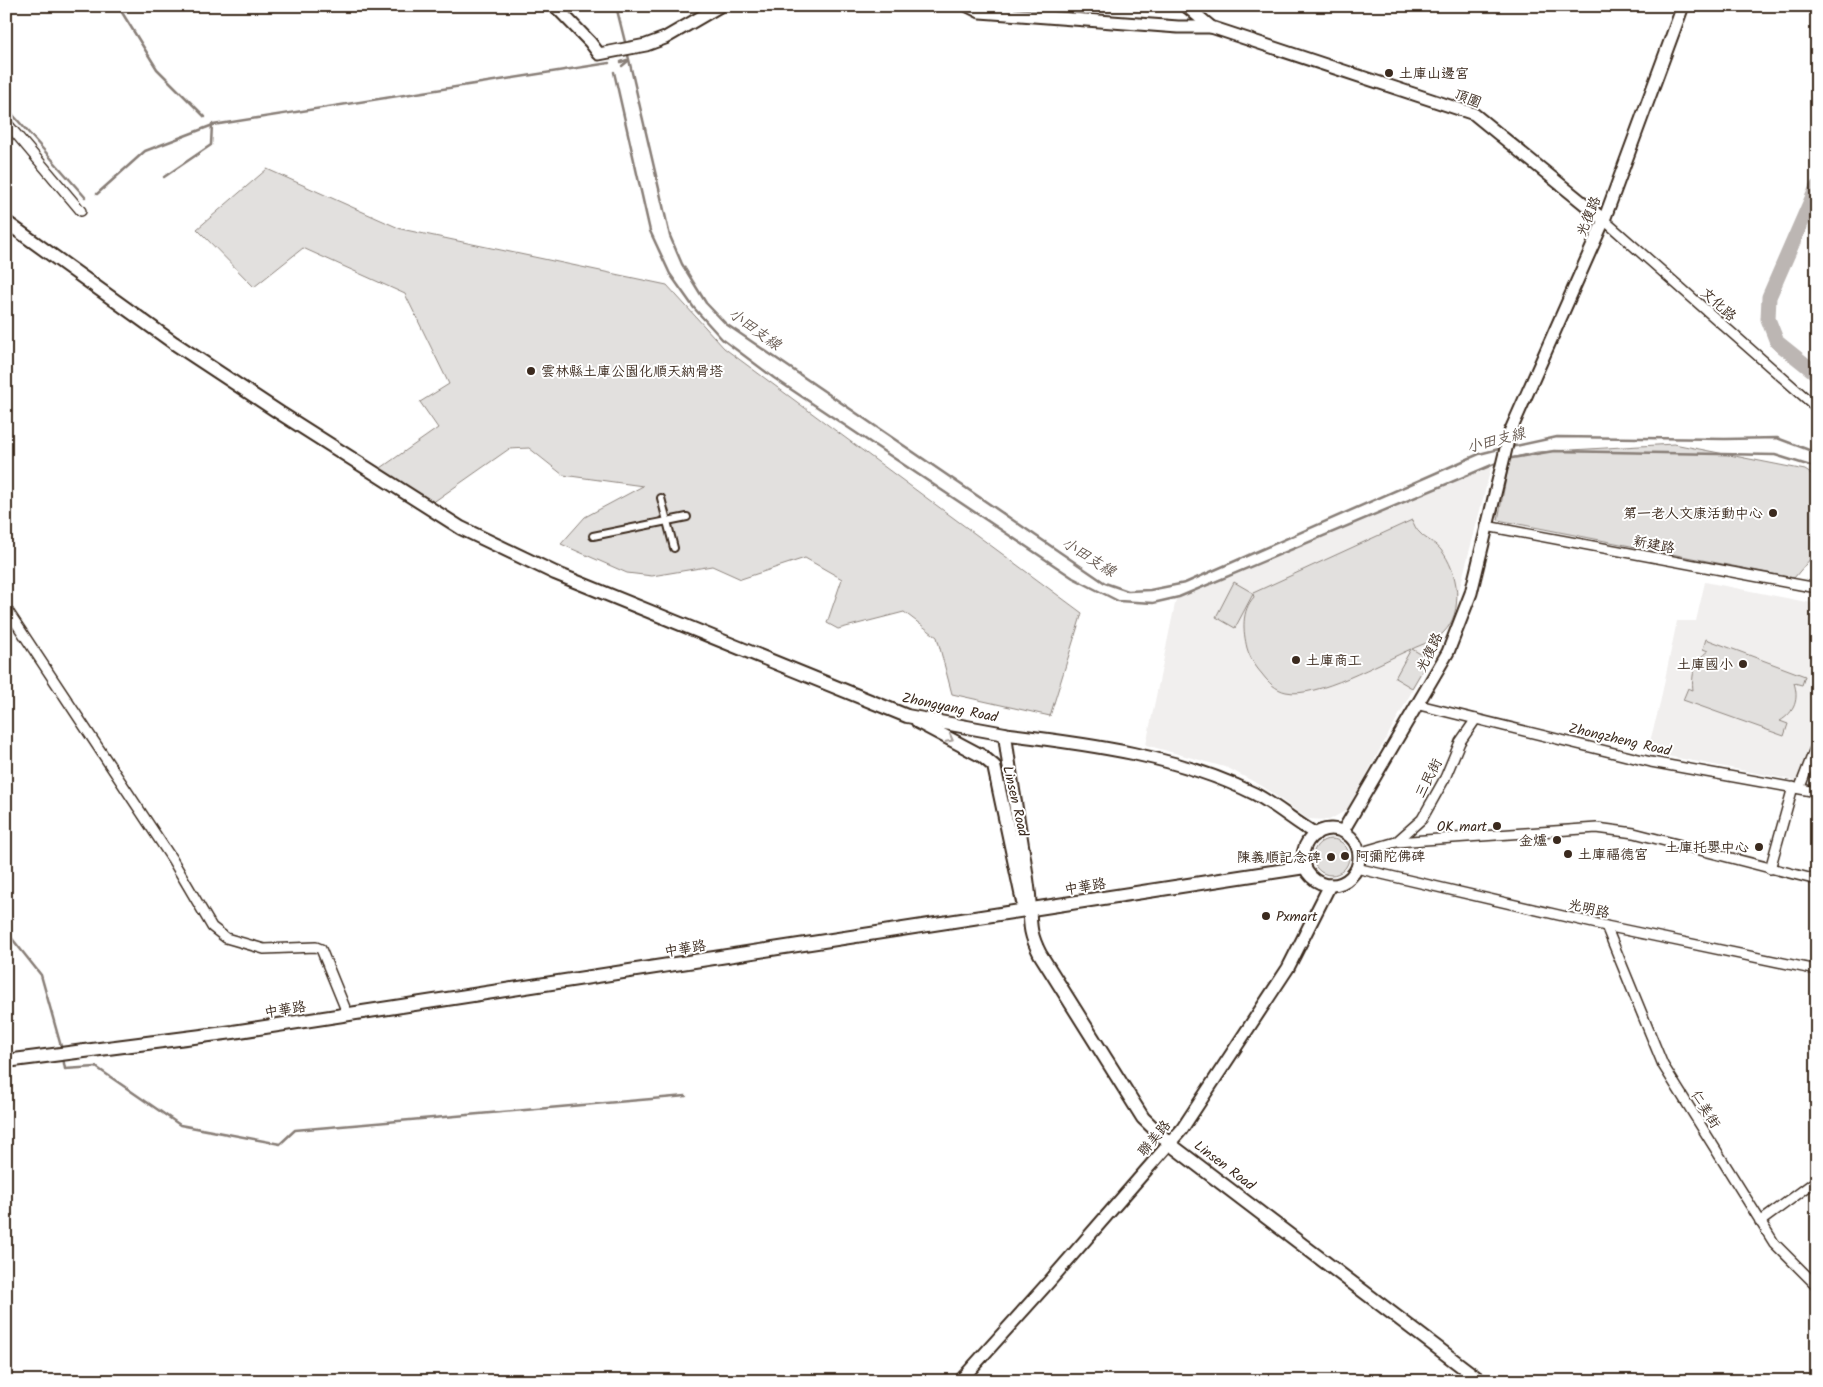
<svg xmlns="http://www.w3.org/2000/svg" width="1823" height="1387" font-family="Kalam,'LXGW WenKai TC',sans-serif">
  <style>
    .built { fill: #f1efee }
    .green { fill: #e2e0de; stroke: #8e857e }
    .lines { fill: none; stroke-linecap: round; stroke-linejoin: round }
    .stream { stroke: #887e77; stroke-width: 2.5 }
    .river { stroke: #bcb6b3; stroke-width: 15 }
    .pedestrian-casing { stroke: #3b2a1e; stroke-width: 10 }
    .minor-casing { stroke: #3b2a1e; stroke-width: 12 }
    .tertiary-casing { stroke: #3b2a1e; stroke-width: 15 }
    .secondary-casing { stroke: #3b2a1e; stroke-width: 16 }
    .pedestrian { stroke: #fff; stroke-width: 6 }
    .minor { stroke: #fff; stroke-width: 9 }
    .tertiary { stroke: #fff; stroke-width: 11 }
    .secondary { stroke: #fff; stroke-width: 12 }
    .oneway { stroke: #a79f9a }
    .poi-dot { fill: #3b2a1e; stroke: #fff; stroke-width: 2 }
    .labels { text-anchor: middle; stroke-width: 4; stroke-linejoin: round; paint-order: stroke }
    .poi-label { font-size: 14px; fill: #3b2a1e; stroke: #fff; text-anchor: start }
    .street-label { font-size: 14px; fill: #3b2a1e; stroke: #fff }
    .water-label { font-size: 15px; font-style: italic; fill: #685b52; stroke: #fff }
  </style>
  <rect width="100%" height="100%" fill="#fff"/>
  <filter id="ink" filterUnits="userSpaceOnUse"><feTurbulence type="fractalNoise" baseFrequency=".02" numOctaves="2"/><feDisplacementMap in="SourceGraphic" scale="10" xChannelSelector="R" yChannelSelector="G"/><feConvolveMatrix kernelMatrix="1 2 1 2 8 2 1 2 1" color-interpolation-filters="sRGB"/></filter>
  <g filter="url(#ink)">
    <g class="built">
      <polygon points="1492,464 1452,618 1347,810 1329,820 1308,819 1262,786 1228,768 1146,745 1176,599"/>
      <polygon points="1705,582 1817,604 1817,724 1797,781 1647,752 1659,708 1677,621 1696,621"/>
    </g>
    <g class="green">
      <polygon points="267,169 401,229 667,285 724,348 1082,613 1050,716 952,694 937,637 904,612 838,629 827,623 842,579 805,558 741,579 712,566 652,576 627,573 561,544 585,517 643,486 563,475 529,448 509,449 432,503 378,470 438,428 420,402 449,384 405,294 303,248 254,287 197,229"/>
      <polygon points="1674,444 1805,470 1817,478 1817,551 1794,578 1498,520 1510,458 1537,452"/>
      <path d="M1412 520C1414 524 1416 530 1420 533 1426 540 1435 542 1441 550 1458 571 1465 612 1443 633 1435 641 1422 644 1412 649L1429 659 1412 688 1395 678 1411 649C1381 662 1316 699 1286 692 1276 690 1268 682 1262 674 1255 666 1250 658 1247 648 1243 631 1241 611 1254 597L1253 594 1235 628 1216 617 1234 582 1253 593Z"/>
      <path d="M1706 639 1805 676 1802 685 1794 683C1799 699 1795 712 1780 721L1788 724 1784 736 1683 700 1688 688 1693 690C1691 675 1695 660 1708 651L1703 649Z"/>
      <circle cx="1331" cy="857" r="18"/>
    </g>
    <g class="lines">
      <g class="stream">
        <polyline points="118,6 157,69 205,117"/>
        <polyline points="616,6 626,46"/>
        <polyline points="627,51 670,236 682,264 706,303 726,324 1105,583 1128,591 1150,590 1185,583 1479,454 1503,448"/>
        <polyline points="621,62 627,60"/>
        <polyline points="622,66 628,61"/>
        <polyline points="614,72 650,231 670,274 694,308 722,339 774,378 1073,578 1118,601 1153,603 1179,597 1499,462"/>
        <polyline points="6,107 85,197"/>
        <polyline points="164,177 211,145 212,124"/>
        <polyline points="97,194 145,151 213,125 609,63"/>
        <polyline points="1511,447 1557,437 1725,439 1777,438 1817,453"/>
        <polyline points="1506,459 1554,451 1775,455 1817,468"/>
        <polyline points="6,931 41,975 62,1050"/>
        <polyline points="63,1058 65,1069 96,1067 180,1125 280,1144 295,1130 686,1096"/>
      </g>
      <polyline class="river" points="1817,187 1769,297 1768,319 1777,342 1817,374"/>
      <defs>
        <g id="pedestrian">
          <polyline points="661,498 674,548"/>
          <polyline points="593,536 687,517"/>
        </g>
        <g id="minor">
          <polyline points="6,122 81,211"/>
          <polyline points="1604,220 1817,408"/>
          <polyline points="1486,526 1817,588"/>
          <polyline points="6,608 172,859 212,927 226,938 264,949 316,947 321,949 348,1015"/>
          <polyline points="1419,705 1651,762 1817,792"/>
          <polyline points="1800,787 1817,743"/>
          <polyline points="1396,842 1422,819 1445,778 1460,742 1476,719"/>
          <polyline points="1358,853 1396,842 1597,828 1634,833 1817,880"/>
          <polyline points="1356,868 1606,926 1817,970"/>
          <polyline points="1770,869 1793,787"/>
          <polyline points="1606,926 1663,1065 1774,1243 1817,1286"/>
          <polyline points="1760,1222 1817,1180"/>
        </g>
        <g id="tertiary">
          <polyline points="555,6 590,42 599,54 646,45 665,38 720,6"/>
          <polyline points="968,6 980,12 1178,27 1211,27"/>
          <polyline points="1186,6 1211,27 1474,114 1604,220"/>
          <path d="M1005 734C1089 744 1179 756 1255 794 1276 805 1295 822 1316 834"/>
          <circle cx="1331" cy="857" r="28"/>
          <polyline points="1343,831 1448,652 1471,593 1510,432 1604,220 1683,6"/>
          <polyline points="960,1381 1048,1283 1182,1129 1288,968 1330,885"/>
        </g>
        <g id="secondary">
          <path d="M6 222 174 343 280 413 461 528 555 573 907 716 1005 734C1011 788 1023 841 1029 895 1031 920 1027 929 1040 954L1143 1118 1170 1144 1481 1381"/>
          <polyline points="918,722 982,756 994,766 1023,902"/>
          <polyline points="6,1061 233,1032 1305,867"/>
        </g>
      </defs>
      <use href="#pedestrian" class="pedestrian-casing"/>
      <use href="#minor" class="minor-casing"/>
      <use href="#tertiary" class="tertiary-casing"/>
      <use href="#secondary" class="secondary-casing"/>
      <use href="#pedestrian" class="pedestrian"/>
      <use href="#minor" class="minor"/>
      <use href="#tertiary" class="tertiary"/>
      <use href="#secondary" class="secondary"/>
    </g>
    <defs><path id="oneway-chevron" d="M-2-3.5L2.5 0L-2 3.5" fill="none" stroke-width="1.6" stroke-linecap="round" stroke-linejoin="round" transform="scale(1.25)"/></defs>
    <use class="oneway" href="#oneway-chevron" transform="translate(950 739) rotate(28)"/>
  </g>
  <g class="poi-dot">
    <circle cx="1389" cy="73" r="5"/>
    <circle cx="531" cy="371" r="5"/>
    <circle cx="1773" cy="513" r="5"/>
    <circle cx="1296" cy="660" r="5"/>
    <circle cx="1743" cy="664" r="5"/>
    <circle cx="1497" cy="826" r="5"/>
    <circle cx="1557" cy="840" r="5"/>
    <circle cx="1759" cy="847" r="5"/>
    <circle cx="1568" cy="854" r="5"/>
    <circle cx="1345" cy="856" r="5"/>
    <circle cx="1331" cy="857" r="5"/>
    <circle cx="1266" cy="916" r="5"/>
  </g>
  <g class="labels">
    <g class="poi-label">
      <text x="1399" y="78">土庫山邊宮</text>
      <text x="541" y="376">雲林縣土庫公園化順天納骨塔</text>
      <text x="1763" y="518" text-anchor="end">第一老人文康活動中心</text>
      <text x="1306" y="665">土庫商工</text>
      <text x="1733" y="669" text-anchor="end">土庫國小</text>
      <text x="1487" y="831" text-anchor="end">OK mart</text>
      <text x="1547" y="845" text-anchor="end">金爐</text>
      <text x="1749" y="852" text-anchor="end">土庫托嬰中心</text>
      <text x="1578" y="859">土庫福德宮</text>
      <text x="1355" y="861">阿彌陀佛碑</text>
      <text x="1321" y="862" text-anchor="end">陳義順記念碑</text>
      <text x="1276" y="921">Pxmart</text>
    </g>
    <g class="street-label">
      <text transform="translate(1468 98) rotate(23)" y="5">頂圍</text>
      <text transform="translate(1588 216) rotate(-68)" y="5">光復路</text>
      <text transform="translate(1719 304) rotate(42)" y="5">文化路</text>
      <text transform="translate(1654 544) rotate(11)" y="5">新建路</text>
      <text transform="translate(1429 652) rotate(-64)" y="5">光復路</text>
      <text transform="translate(950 707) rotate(12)" y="5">Zhongyang Road</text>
      <text transform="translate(1620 739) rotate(13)" y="5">Zhongzheng Road</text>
      <text transform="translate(1428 778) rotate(-63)" y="5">三民街</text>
      <text transform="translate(1016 801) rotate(77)" y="5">Linsen Road</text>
      <text transform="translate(1085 886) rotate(-9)" y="5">中華路</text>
      <text transform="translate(1589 908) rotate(13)" y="5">光明路</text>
      <text transform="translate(685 948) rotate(-9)" y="5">中華路</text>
      <text transform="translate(285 1009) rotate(-9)" y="5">中華路</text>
      <text transform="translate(1706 1109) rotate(58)" y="5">仁美街</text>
      <text transform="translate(1154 1138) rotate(-50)" y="5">聯美路</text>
      <text transform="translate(1225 1165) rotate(37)" y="5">Linsen Road</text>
    </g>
    <g class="water-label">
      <text transform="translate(755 329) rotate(36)" y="5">小田支線</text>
      <text transform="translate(1496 440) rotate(-15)" y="5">小田支線</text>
      <text transform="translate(1089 557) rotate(32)" y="5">小田支線</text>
    </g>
  </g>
  <rect width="1823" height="1387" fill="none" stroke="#fff" stroke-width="25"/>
  <rect x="12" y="12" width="1798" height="1362" fill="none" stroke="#3b2a1e" stroke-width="2" filter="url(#ink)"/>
</svg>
